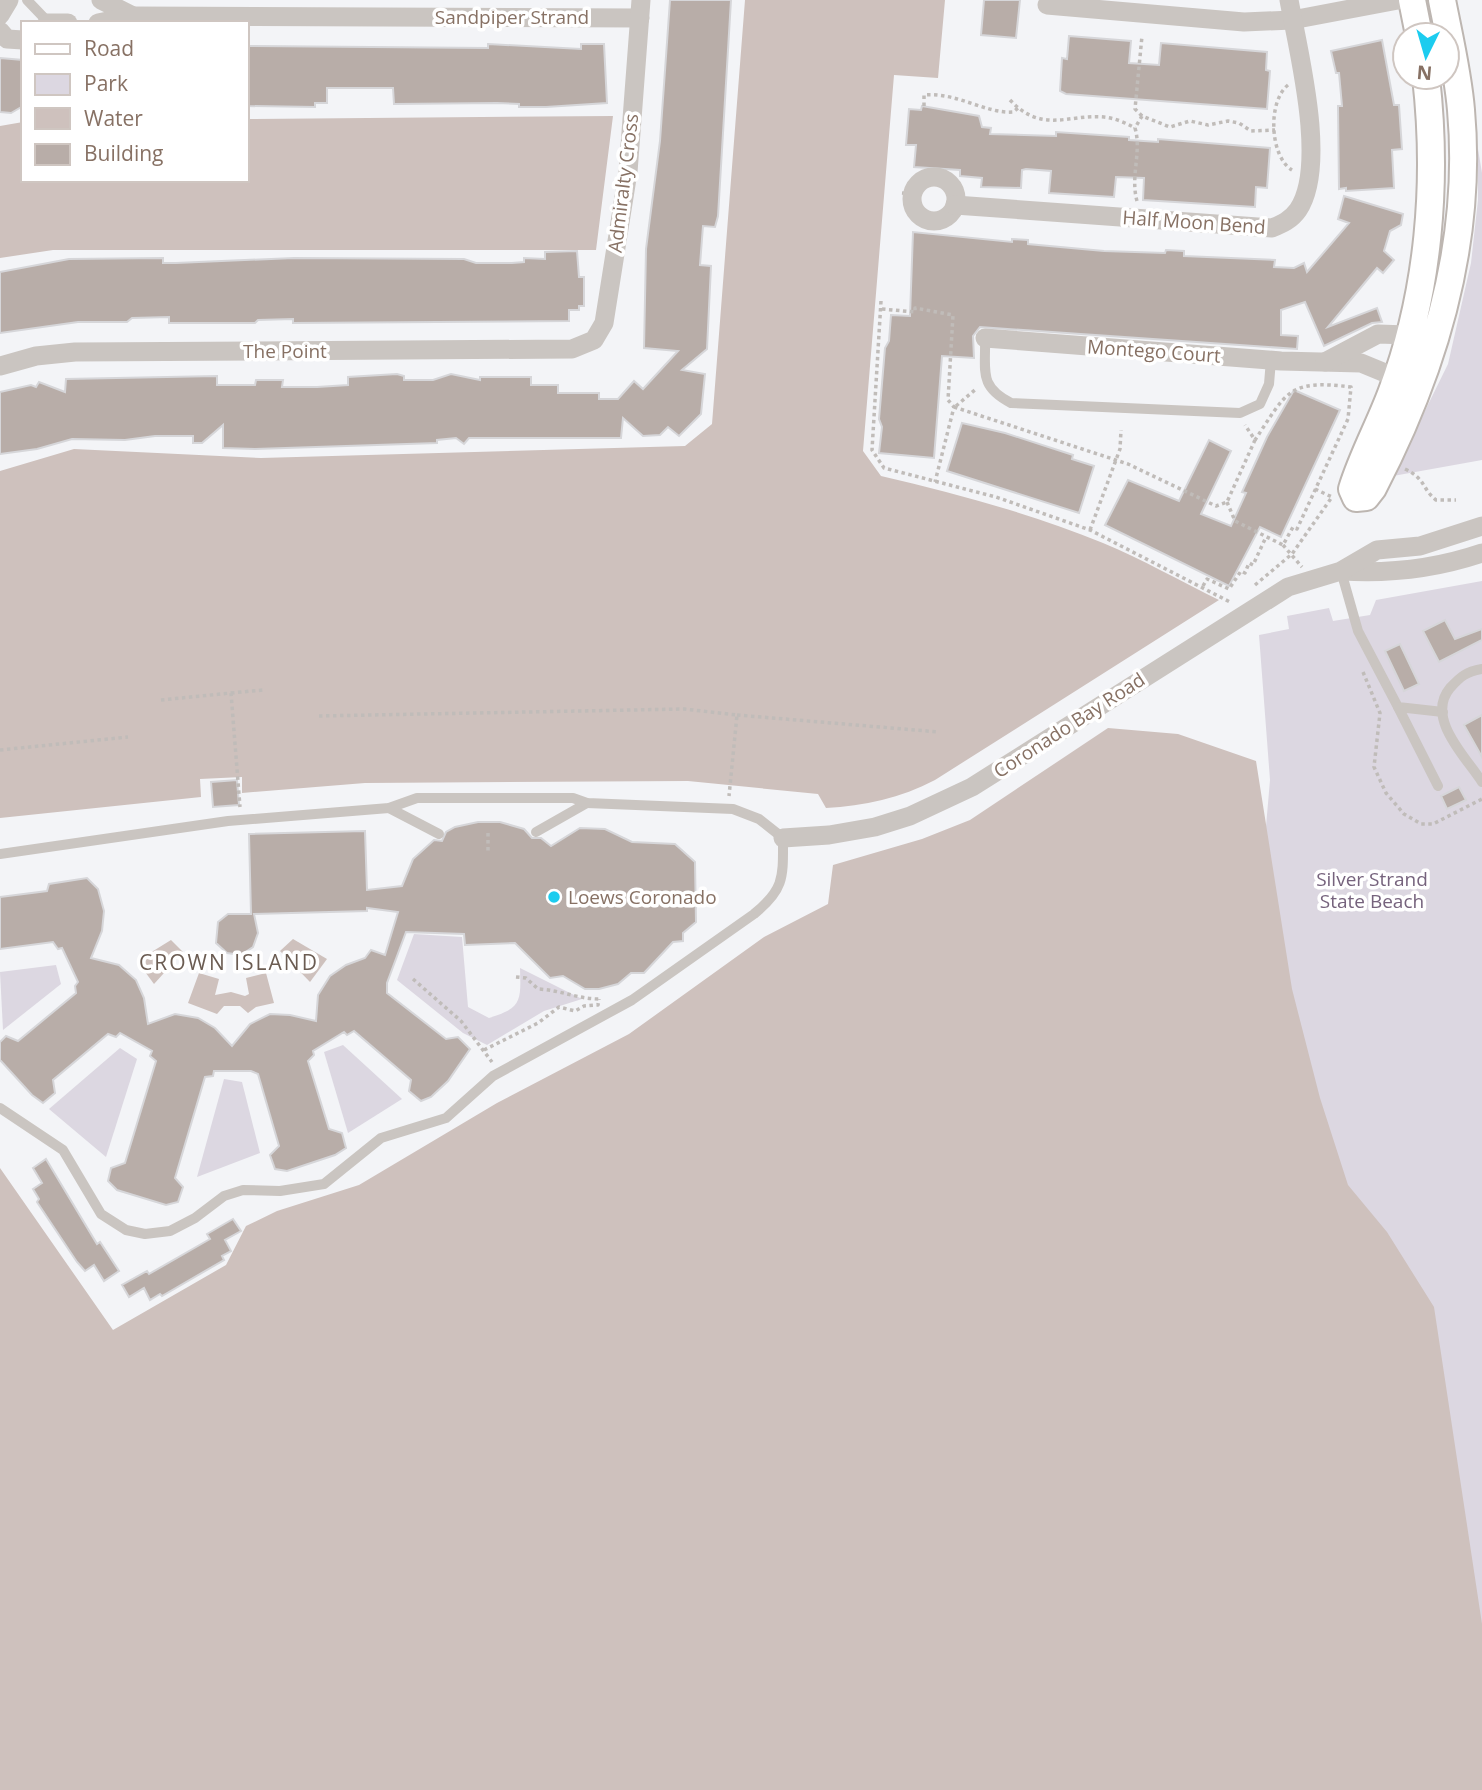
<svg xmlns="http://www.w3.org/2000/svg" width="1482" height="1790" font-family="'Open Sans',sans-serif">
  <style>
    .green { fill: #dcd7e1 }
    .water { fill: #cec1bd }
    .building { fill: #b8ada8; stroke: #d6d6d9; stroke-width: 2 }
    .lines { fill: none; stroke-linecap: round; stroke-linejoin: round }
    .secondary-casing { stroke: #bdb6b1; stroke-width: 30 }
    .path { stroke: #c0bcb9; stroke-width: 3.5; stroke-dasharray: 3.5 3.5; stroke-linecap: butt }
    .lane { stroke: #cac5c1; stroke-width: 10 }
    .street { stroke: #cac5c1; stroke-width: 19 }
    .secondary { stroke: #fff; stroke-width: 26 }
    .poi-dot { fill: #1cccef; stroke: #fff; stroke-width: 2.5 }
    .labels { text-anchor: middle; stroke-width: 7; stroke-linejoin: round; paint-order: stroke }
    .street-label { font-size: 19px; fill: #877164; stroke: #fff }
    .park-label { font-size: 19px; fill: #76637d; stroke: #fff }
    .poi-label { font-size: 19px; fill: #877164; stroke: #fff; text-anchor: start }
    .neighbourhood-label { font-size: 21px; letter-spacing: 2px; fill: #6b5c52; stroke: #fff }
  </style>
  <rect width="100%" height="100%" fill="#f3f4f7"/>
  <g class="green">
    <polygon points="1478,149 1482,173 1482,460 1393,476 1448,364 1471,263 1478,200"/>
    <polygon points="1482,581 1482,1705 1372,1282 1260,896 1270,780 1259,635 1289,629 1287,616 1329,608 1333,621 1370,615 1376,600"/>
    <path d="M414 934 462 937 468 1007 489 1018C522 1008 521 1001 520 968L582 999 544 1011 487 1045 463 1033 397 980Z"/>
    <polygon points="56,965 61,984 3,1030 0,972"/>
    <polygon points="343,1045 402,1099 348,1133 324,1052"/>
    <polygon points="120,1048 137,1059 106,1157 49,1109"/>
    <polygon points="224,1079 242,1082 260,1153 197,1177"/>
  </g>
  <g class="water">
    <path d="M745 0H945L938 78 894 75 863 451 881 476C957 494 1030 513 1103 543 1142 559 1180 581 1219 600L935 780C901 798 864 806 826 808L818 794 688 781 365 783 242 793V777L200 779 201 797 0 818V471L74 449 261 458 685 446 712 424Z"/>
    <polygon points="613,116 596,250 53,250 0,258 0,126 23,122 23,180 247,180 247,119"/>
    <polygon points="1108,728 1178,734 1256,761 1292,989 1320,1098 1348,1185 1387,1232 1434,1307 1482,1624 1482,1790 0,1790 0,1168 113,1330 226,1265 246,1226 277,1211 359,1185 497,1103 629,1034 764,937 828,904 833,865 922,839 970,820"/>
    <polygon points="293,939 327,959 310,982 280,951"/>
    <polygon points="171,940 183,952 154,984 137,961"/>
    <polygon points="199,973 219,979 215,995 231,992 245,996 249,994 246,978 266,973 274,1003 256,1007 248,1013 240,1006 224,1006 217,1014 188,1003"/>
  </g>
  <g class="building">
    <polygon points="670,0 731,0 718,216 715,227 703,226 700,265 711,266 707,349 682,370 705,374 701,414 679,436 668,427 660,435 643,436 623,418 621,438 469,438 464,444 456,438 437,440 437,443 255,449 223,448 223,425 202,443 193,443 193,436 155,436 125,440 72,439 37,449 0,454 0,392 31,385 36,387 39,382 65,392 66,379 217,376 217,385 255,385 256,380 283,380 282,387 317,387 348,385 348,377 397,374 404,376 404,380 433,380 451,374 480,380 480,377 531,377 531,385 558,385 558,393 599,393 599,399 618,399 634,381 643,389 678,351 644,348 646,249 660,141"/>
    <polygon points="984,0 1020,0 1016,38 981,35"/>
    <polygon points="1069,36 1131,41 1129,63 1159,65 1161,43 1267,52 1266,70 1270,71 1267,109 1066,94 1060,91 1062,58 1067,59"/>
    <polygon points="1382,40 1394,105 1399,105 1402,149 1392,150 1394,188 1346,191 1346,188 1339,189 1338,106 1342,106 1339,73 1336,73 1331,51"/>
    <polygon points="488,44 581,49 581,44 604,44 607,103 546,107 519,107 519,104 497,103 394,104 393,88 327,88 327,103 315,103 315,107 247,106 247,46 488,48"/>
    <polygon points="0,58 23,60 23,106 11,113 0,112"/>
    <polygon points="922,106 979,116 982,127 991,128 990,134 1056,136 1056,132 1129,137 1129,140 1158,142 1158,139 1270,148 1267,188 1256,187 1255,207 1143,200 1144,178 1116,177 1114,197 1049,193 1051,171 1026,169 1022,170 1021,188 981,187 982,178 960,176 960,170 914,167 916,145 906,145 909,109 921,110"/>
    <polygon points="1344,196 1403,214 1401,225 1390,231 1384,251 1394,260 1383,273 1377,268 1328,327 1377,308 1382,322 1372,323 1324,346 1305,302 1281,310 1281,335 1298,336 1297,349 980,327 973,336 974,358 942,356 934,458 879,453 882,427 879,419 885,348 889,341 891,315 910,316 913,232 1012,242 1012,239 1028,240 1028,244 1104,251 1165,253 1166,250 1184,251 1184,256 1275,260 1274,267 1294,268 1304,263 1307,272 1349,223 1338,219"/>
    <polygon points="577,251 579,277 584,277 584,306 579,306 579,310 569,310 569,321 293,323 293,319 258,320 255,323 169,323 169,317 132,318 127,322 78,322 0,333 0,272 69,259 163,258 163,263 176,263 294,258 464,259 476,263 512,263 524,262 524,258 545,259 545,252"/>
    <polygon points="1294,390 1340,410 1281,537 1260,527 1229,586 1105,525 1128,480 1179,501 1209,440 1231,451 1201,514 1231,526 1246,493 1242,492 1267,437"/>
    <polygon points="962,423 1005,433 1073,455 1072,459 1094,466 1079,513 947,471"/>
    <polygon points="1445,620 1455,639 1482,629 1482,640 1439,662 1423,631"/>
    <polygon points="1400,644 1419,684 1404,691 1385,651"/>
    <polygon points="1482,715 1482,757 1464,725"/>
    <polygon points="237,780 239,805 213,807 211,782"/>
    <polygon points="1459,787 1466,800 1447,809 1441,796"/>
    <polygon points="478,822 500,822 524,829 532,838 541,838 551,846 580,828 605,829 632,842 675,844 695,862 696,922 683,933 683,941 673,942 644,973 631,973 618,984 599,989 585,989 563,976 550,978 515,943 465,945 464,934 406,932 387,983 387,993 446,1039 458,1037 470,1049 448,1081 431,1097 421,1101 409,1091 411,1080 354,1031 347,1035 344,1032 313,1051 314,1055 308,1061 329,1129 342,1133 346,1148 335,1155 287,1171 275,1169 270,1155 279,1146 258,1074 251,1071 214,1071 213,1076 205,1077 175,1178 183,1187 178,1202 166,1205 117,1190 108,1181 111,1168 125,1163 156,1061 150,1056 152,1051 120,1033 116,1037 108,1034 53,1080 55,1093 43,1103 32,1095 0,1060 0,1042 6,1036 18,1041 76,993 75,986 78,982 62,948 58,949 53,942 0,949 0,897 47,891 49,884 87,878 98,889 104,911 102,931 91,958 119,965 136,980 144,998 148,1024 175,1014 198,1018 215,1028 232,1046 250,1024 270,1014 290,1015 316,1021 318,995 330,976 346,965 365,958 371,950 385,955 398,912 367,908 367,911 254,914 258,933 253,947 241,955 227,953 216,943 218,922 228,914 251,914 249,834 365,831 367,890 402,886 413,859 434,840 442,841 446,832 455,827"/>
    <polygon points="46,1159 97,1244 100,1242 119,1271 104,1281 94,1265 85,1271 77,1262 37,1202 39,1199 33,1189 42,1183 33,1168"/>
    <polygon points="233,1219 241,1231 225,1240 231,1251 222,1256 224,1260 162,1296 160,1294 150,1300 144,1288 129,1297 122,1285 147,1271 149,1274 210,1239 207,1234"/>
  </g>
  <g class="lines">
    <defs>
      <g id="secondary">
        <polyline points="1412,0 1419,35"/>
        <path d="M1426 77C1438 182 1429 292 1392 391 1380 424 1362 456 1352 489L1356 498 1366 497 1373 488C1434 371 1473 243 1461 110 1458 73 1449 36 1442 0"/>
      </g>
    </defs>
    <use href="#secondary" class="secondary-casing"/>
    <g class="path">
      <path d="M1288 85C1267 102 1270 157 1292 170"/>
      <path d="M1010 100C1042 134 1068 114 1104 117 1115 118 1126 123 1135 128"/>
      <path d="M924 106V95C957 92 986 114 1013 112L1018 108"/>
      <polyline points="1142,116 1135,109 1142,36"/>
      <polyline points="902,193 912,194"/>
      <path d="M1137 201C1130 176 1142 152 1135 128L1142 116 1170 127 1190 121 1208 125 1228 121 1239 123 1251 131 1275 130"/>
      <polyline points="881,301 872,450 884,468 996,497 1090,530 1230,602"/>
      <polyline points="882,309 915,312 915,308 953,315 948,400 954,407 935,482"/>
      <polyline points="956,406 976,389"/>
      <polyline points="954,407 1128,464 1216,506 1227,502 1255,440 1245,425"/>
      <path d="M1405 469C1426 479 1422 489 1436 500H1456"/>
      <polyline points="1315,489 1332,497"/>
      <path d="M1227 502 1235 521 1283 545 1293 527 1297 529 1348 419 1351 387C1288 379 1287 392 1255 440"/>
      <polyline points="1090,530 1120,449 1121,430"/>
      <polyline points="1283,545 1302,567"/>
      <polyline points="1255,585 1292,554 1332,497"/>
      <polyline points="1203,586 1207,579 1229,589 1241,571 1245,573 1249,563 1253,565 1266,537"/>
      <polyline points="1363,672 1380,713 1374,767 1386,793 1404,814 1421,824 1433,824 1482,799"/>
      <polyline points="231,693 263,690"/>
      <polyline points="161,700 231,693 240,807"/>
      <polyline points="737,715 939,732"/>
      <polyline points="319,716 684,709 737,715 729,796"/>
      <polyline points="0,750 128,737"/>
      <polyline points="488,833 488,853"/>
      <path d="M516 977 526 978 538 989C560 990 578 999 599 999"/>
      <polyline points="413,979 461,1021 492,1062"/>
      <polyline points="484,1050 538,1023 559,1007 575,1011 584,1006 598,1005 599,999"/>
    </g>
    <g class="lane">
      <polyline points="27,0 48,22"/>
      <path d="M985 338C986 371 978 386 1011 403L1240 413 1260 404 1269 384 1271 360"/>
      <polyline points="1341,571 1358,631 1398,707 1443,712"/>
      <path d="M1482 669C1466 672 1461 676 1450 688 1425 718 1466 757 1482 782"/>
      <polyline points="1398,707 1438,786"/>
      <polyline points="389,808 439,834"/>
      <polyline points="536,832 587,803"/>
      <path d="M0 854 228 821 389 808 417 798H573L587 803 733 809 759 819 783 838C783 877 785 889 754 914L632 1000 493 1076 446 1118 381 1138 324 1184 280 1191 243 1190 224 1196 195 1218 170 1231 145 1234 126 1230 101 1214 63 1150 0 1108"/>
    </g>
    <g class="street">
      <polyline points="101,0 131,15"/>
      <polyline points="1047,5 1244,22 1292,20 1398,0"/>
      <polyline points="0,15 9,0"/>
      <polyline points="47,23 68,23"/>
      <polyline points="98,23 132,16 640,18"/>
      <polyline points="0,31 7,39 23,40"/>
      <circle cx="934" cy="199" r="22"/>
      <path d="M955 205 1272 228C1282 224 1291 220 1298 210 1328 166 1298 50 1289 0"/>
      <polyline points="985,338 1281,361 1361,363 1395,377"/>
      <polyline points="1325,362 1378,334 1408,335"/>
      <polyline points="0,366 36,356 75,352 572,349 594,340 604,323 628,172 641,0"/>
      <path d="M1342 571C1391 574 1435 569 1482 553"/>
      <polyline points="783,838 829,835 875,827 910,816 972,787 1288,587 1341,571 1377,550 1420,546 1482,526"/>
    </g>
    <use href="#secondary" class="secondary"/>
  </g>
  <circle class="poi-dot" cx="554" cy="897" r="7"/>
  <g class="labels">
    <g class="street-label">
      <text x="512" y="24">Sandpiper Strand</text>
      <text transform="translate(623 183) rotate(-83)" y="7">Admiralty Cross</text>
      <text transform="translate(1194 222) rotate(4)" y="7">Half Moon Bend</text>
      <text x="285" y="358">The Point</text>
      <text transform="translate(1154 351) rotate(4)" y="7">Montego Court</text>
      <text transform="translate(1069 725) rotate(-33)" y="7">Coronado Bay Road</text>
    </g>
    <g class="park-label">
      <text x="1372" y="886">Silver Strand<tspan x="1372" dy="22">State Beach</tspan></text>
    </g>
    <g class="poi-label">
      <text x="568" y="904">Loews Coronado</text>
    </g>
    <g class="neighbourhood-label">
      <text x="229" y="970">CROWN ISLAND</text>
    </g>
  </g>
  <rect x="21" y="21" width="228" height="161" fill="#ffffff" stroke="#cfc6c1" stroke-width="2"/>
  <rect x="35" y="44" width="35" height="10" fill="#ffffff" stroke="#cfc6c1" stroke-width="2"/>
  <text x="84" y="56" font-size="21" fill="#877164">Road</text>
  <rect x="35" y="74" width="35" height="21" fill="#dcd7e1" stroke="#cfc6c1" stroke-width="2"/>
  <text x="84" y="91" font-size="21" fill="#877164">Park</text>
  <rect x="35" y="108" width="35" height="21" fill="#cec1bd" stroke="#cfc6c1" stroke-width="2"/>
  <text x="84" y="126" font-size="21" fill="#877164">Water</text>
  <rect x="35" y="144" width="35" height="21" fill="#b8ada8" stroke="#cfc6c1" stroke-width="2"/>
  <text x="84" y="161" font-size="21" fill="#877164">Building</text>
  <g transform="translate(1426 56) rotate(185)"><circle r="33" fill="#ffffff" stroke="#cfc6c1" stroke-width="2"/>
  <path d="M0-5L12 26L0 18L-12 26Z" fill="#1cccef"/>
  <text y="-10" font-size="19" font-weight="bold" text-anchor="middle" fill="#877164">N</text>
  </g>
</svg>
